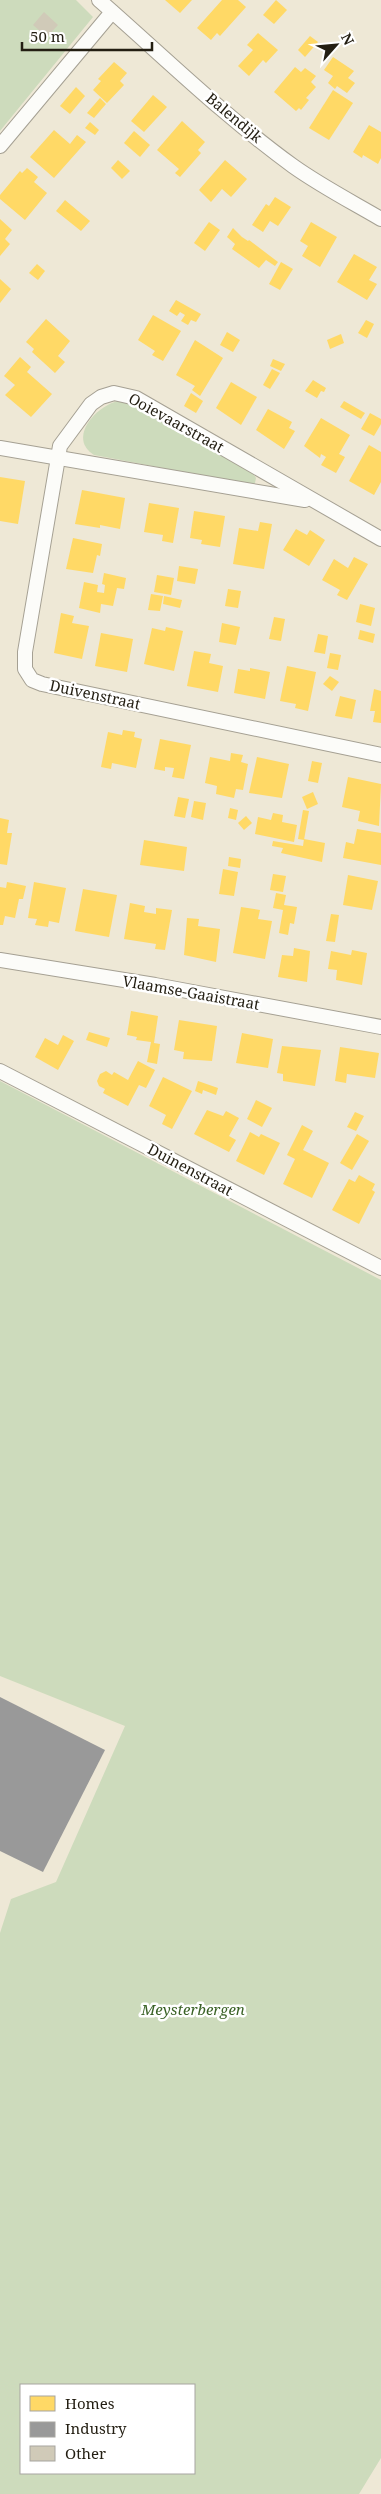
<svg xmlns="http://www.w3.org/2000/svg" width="381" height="2494" font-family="'Noto Serif',serif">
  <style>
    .green { fill: #cddbbc; fill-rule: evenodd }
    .homes { fill: #ffd966 }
    .industry { fill: #999 }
    .building { fill: #d0cab8 }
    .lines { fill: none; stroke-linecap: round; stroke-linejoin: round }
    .street-casing { stroke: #a5a093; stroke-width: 16 }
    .street { stroke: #fcfcf9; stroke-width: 14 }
    .labels { text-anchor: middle; stroke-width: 5; stroke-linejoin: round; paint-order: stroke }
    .street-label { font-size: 15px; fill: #231e12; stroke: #fff }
    .park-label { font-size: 15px; font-style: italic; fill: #3a6226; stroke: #fff }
  </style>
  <rect width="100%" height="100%" fill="#eee8d6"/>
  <g class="green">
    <polygon points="0,0 76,0 93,17 0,131"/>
    <path d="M118 401 132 402 253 473 256 478 255 483 248 484 94 455C67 438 96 406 118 401Z"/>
    <path d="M0 1081 381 1280V2458L359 2494H0V1933L11 1899 56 1882 125 1726 0 1676ZM21 2385H194V2473H21Z"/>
  </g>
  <g class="homes">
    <polygon points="165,0 192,0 180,13"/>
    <polygon points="222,0 238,0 246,7 220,36 217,33 211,40 197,28"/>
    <polygon points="276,0 287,10 274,24 263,15"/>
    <polygon points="258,33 278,50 266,63 263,60 249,76 238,66 253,50 247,45"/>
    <polygon points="310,36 318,42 305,57 298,50"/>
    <polygon points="333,57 354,71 348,78 355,83 347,93 337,86 335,89 328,83 333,76 324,70"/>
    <polygon points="114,62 127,73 120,81 124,85 107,103 93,90 101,81 98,79"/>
    <polygon points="295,67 301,72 305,68 316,76 311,82 316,87 306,98 309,100 301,110 299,108 296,111 274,92"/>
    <polygon points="76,87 85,96 70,114 60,106"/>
    <polygon points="333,90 353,103 329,140 309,128"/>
    <polygon points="153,95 167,107 144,132 131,121"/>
    <polygon points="100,98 106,104 94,118 87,113"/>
    <polygon points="182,121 205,142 198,150 201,153 180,177 175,173 179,169 157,150"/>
    <polygon points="90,122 99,130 95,135 85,128"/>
    <polygon points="369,125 381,132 381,158 378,164 363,155 362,158 353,152"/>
    <polygon points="54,130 70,144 77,135 86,142 54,178 30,157"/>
    <polygon points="134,131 150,145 140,157 124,143"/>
    <polygon points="118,160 130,171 122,179 111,168"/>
    <polygon points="225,160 247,179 231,197 222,189 211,202 199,190"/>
    <polygon points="27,168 38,177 34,182 47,193 25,220 0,199 0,195 20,171 22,173"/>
    <polygon points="275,197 291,207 278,226 270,221 263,232 252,225 266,204 269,206"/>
    <polygon points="65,200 90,221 81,231 56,211"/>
    <polygon points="0,219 12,230 5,239 10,244 0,256"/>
    <polygon points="209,222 220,230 205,251 194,243"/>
    <polygon points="311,222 337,237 320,267 302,256 308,246 300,241"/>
    <polygon points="233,228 242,237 248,241 249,240 278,262 275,266 266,260 259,268 232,249 235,244 227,237"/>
    <polygon points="354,254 377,267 369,280 377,284 367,300 337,282"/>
    <polygon points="281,262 293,269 280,290 269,284"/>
    <polygon points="37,264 45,271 38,280 29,273"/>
    <polygon points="0,279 11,289 0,303"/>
    <polygon points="176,300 201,314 196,322 191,320 188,325 181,321 185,315 180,312 177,316 169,311"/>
    <polygon points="153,315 181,331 163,361 152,355 155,351 138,340"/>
    <polygon points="46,319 70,341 58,356 65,362 55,373 32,352 34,349 26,342"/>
    <polygon points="366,320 374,324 367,338 358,333"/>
    <polygon points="227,332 240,340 233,352 220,345"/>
    <polygon points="341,334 344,343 330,349 327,340"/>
    <polygon points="195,340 223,358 200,396 192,390 195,386 176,375"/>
    <polygon points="20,357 31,367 27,372 52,394 31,417 5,395 15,385 4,376"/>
    <polygon points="273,359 285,364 281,371 270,366"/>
    <polygon points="272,369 280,373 270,389 263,385"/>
    <polygon points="313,380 326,388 324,392 321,391 317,398 305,391"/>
    <polygon points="231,382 257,397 241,425 216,408"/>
    <polygon points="191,393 203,401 196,413 184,406"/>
    <polygon points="344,401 365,413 361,419 340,407"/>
    <polygon points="268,409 292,422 289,428 295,431 284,449 256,430"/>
    <polygon points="370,413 381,419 381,424 374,436 361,429"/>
    <polygon points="321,418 350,435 339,454 345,457 336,473 321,465 326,457 321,454 320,458 304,446"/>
    <polygon points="369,445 381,452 381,482 374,495 349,481"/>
    <polygon points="0,477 25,481 18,524 0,521"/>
    <polygon points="82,490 125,498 120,529 100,525 100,528 75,524"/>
    <polygon points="149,503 179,508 173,543 162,541 163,535 144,532"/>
    <polygon points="194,511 225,516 220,547 201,544 202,540 190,538"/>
    <polygon points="260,522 272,524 264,569 233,564 239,528 258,531"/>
    <polygon points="296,529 307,535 310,530 325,540 309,566 283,550"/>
    <polygon points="73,538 102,544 100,556 97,555 93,573 66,569"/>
    <polygon points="354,557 368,564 347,600 337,595 340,590 322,580 334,559 348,568"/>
    <polygon points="179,566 198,569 195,584 177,581"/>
    <polygon points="104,573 126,578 124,589 117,588 113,606 101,604 100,613 79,608 84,582 98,585 97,592 104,593 105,585 102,584"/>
    <polygon points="157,575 174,578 171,595 154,592"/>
    <polygon points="228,589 241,591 238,608 225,606"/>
    <polygon points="151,594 163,596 160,611 148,610"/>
    <polygon points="164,596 182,600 180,608 163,604"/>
    <polygon points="360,604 375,608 371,626 356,622"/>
    <polygon points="61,613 74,616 72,623 89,626 82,659 54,653"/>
    <polygon points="274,617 285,619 281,641 269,639"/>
    <polygon points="222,623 240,627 236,645 219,642"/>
    <polygon points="166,627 183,631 174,671 144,664 152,628 165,631"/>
    <polygon points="360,630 375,634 373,643 358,639"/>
    <polygon points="101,633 133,639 127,672 95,666"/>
    <polygon points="318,634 328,636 325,654 314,652"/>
    <polygon points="194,651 211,654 209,663 223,666 218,692 187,686"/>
    <polygon points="330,653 341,655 338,670 327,668"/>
    <polygon points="287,666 316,672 308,711 295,708 296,704 280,701"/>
    <polygon points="250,668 270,672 265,699 234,693 238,669 250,671"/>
    <polygon points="330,676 339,682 332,691 323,684"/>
    <polygon points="374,689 381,691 381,723 373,722 375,711 370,711"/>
    <polygon points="340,696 356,700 352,719 335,716"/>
    <polygon points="123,730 135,732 134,737 142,739 136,768 112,763 111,769 101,767 108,732 122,735"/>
    <polygon points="160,739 191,745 184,779 172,777 174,768 165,767 165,771 154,769"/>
    <polygon points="231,753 243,755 241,762 248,764 243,790 236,789 234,798 216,794 217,786 205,783 210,757 230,761"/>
    <polygon points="257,757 289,764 282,798 249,793"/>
    <polygon points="312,761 322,763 318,783 308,781"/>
    <polygon points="348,777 381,784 379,826 358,821 360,811 342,807"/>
    <polygon points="313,792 318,804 307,809 302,797"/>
    <polygon points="178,797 189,799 185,818 174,816"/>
    <polygon points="194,801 206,803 203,820 191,817"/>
    <polygon points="230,808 238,810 236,820 228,818"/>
    <polygon points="303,810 309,811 304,840 298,839"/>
    <polygon points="273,813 283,815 282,822 297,825 294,842 255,834 258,817 271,820"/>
    <polygon points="246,816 252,823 244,830 238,823"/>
    <polygon points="0,818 9,820 7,833 12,833 7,865 0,864"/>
    <polygon points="357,829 381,833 381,865 343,858 346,842 354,844"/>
    <polygon points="304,839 325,843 322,862 281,853 283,848 272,846 273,841 303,846"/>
    <polygon points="144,840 187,847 184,871 140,865"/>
    <polygon points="229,857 241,859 240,868 228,866"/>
    <polygon points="223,869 238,872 234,896 219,894"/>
    <polygon points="273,874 286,876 283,892 270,890"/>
    <polygon points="348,875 378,881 372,910 343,905"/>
    <polygon points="7,882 26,886 23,899 19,899 15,918 5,916 3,925 0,925 0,887 6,888"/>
    <polygon points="34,882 66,888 59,923 49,921 48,927 35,925 37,919 28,918"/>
    <polygon points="83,889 117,895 109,937 75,931"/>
    <polygon points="276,893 286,895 284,905 297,907 294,924 290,923 288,935 279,933 283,910 273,908"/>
    <polygon points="130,903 145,906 144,912 156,914 156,908 172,910 165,950 155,949 156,944 124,939"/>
    <polygon points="241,907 260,910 258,919 272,921 265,959 233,953"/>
    <polygon points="331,914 339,915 335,942 326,941"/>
    <polygon points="187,918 199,919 198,926 220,929 216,962 184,955"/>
    <polygon points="294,948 310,951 307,982 278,977 282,955 293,956"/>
    <polygon points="352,950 367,953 362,985 336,980 337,970 328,969 331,951 351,955"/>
    <polygon points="131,1011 158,1016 154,1043 160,1044 157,1064 147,1062 151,1042 136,1040 137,1037 127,1035"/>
    <polygon points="179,1020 217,1026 212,1061 183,1059 184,1052 174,1050"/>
    <polygon points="89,1032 110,1038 107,1047 86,1040"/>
    <polygon points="242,1033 273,1039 268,1068 236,1063"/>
    <polygon points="63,1035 74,1041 58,1070 35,1057 45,1038 58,1045"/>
    <polygon points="282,1046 321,1050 315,1086 283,1081 283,1074 277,1073"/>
    <polygon points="340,1047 379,1053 375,1078 347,1074 346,1083 335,1081"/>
    <polygon points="138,1061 155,1070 146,1088 139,1085 128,1106 103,1093 105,1089 99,1086 97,1081 100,1074 106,1071 112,1075 114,1072 128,1080"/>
    <polygon points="163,1077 192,1091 172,1129 162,1124 166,1115 149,1106"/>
    <polygon points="198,1081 218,1088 216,1095 203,1090 202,1094 195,1091"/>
    <polygon points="256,1100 272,1108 262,1127 247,1119"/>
    <polygon points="207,1110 223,1116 226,1111 239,1118 229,1136 236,1140 229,1152 194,1134"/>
    <polygon points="355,1112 364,1116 356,1131 347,1127"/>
    <polygon points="302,1125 313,1131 303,1150 329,1163 312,1198 283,1184 295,1159 287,1155"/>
    <polygon points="250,1132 259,1137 261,1134 280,1143 264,1175 236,1161"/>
    <polygon points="357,1134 369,1141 352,1170 340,1163"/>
    <polygon points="359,1175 375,1184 372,1190 375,1192 359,1224 332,1210 349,1179 355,1182"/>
  </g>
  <polygon class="industry" points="0,1697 105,1750 43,1872 0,1851"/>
  <polygon class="building" points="44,12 58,25 47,37 33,25"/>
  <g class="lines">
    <defs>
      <g id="street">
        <path d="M99 0C163 56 224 116 293 166 321 186 352 202 381 219"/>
        <polyline points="0,146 112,12"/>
        <polyline points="0,448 305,500"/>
        <polyline points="381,539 136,398 114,393 101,397 91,404 60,446 25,652 25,669 32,680 42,684 381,755"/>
        <polyline points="0,960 155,985 381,1027"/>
        <polyline points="0,1071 381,1268"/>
      </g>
    </defs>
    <use href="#street" class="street-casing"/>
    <use href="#street" class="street"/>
  </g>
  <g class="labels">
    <g class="street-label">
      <text transform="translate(234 118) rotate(40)" y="5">Balendijk</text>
      <text transform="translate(176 423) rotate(29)" y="5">Ooievaarstraat</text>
      <text transform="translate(95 695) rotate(12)" y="5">Duivenstraat</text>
      <text transform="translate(191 993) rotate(10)" y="5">Vlaamse-Gaaistraat</text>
      <text transform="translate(190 1170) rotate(28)" y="5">Duinenstraat</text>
    </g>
    <g class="park-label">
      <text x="193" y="2015">Meysterbergen</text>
    </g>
  </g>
  <rect x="20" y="2384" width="175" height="90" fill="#ffffff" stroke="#a7a5a0"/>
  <rect x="30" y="2396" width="25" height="15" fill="#ffd966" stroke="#a7a5a0"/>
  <text x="65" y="2409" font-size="15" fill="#231e12">Homes</text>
  <rect x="30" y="2422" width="25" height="15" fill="#999999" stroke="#a7a5a0"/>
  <text x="65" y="2434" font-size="15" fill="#231e12">Industry</text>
  <rect x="30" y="2446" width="25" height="15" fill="#d0cab8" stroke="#a7a5a0"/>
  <text x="65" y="2459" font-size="15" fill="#231e12">Other</text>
  <g transform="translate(336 45) rotate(63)" stroke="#ffffff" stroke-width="4" paint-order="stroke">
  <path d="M0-4L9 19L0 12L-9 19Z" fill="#231e12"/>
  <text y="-8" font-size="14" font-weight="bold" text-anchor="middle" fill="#231e12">N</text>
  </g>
  <path d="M22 42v8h130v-8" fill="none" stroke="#231e12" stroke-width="2.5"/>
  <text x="30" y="42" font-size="15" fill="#231e12" stroke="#ffffff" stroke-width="4" paint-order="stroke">50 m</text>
</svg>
